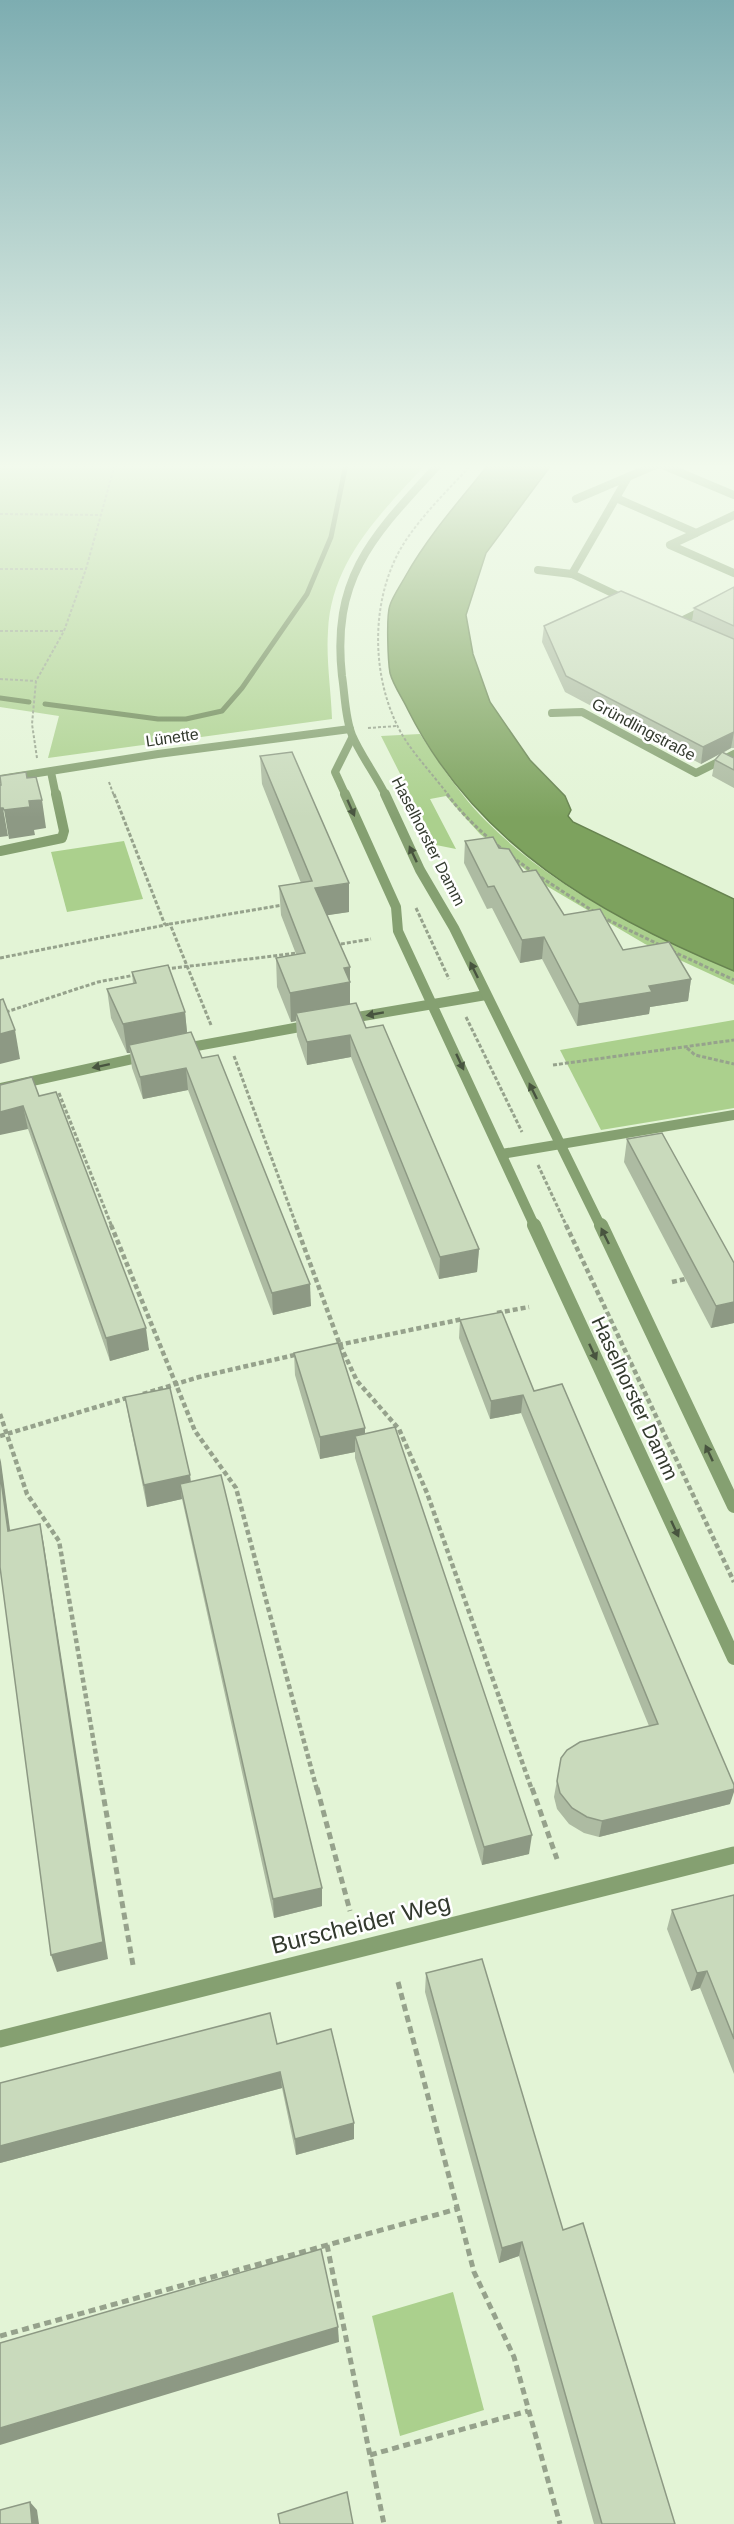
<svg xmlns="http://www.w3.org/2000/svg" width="734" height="2524" font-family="Helvetica,sans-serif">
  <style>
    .green { fill: #abd08d }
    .water { fill: #7da25e; stroke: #678350; stroke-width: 1.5 }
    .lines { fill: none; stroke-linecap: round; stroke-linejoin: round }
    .stream { stroke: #678350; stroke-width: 5 }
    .path-far3 { stroke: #96a28c; stroke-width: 2; stroke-dasharray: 3 2; stroke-linecap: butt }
    .path-far2 { stroke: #96a28c; stroke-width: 3; stroke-dasharray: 4 2; stroke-linecap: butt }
    .path-far1 { stroke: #96a28c; stroke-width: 4.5; stroke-dasharray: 5 3; stroke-linecap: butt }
    .path { stroke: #96a28c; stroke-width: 5; stroke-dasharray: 7 4.5; stroke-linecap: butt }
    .service-far1 { stroke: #85a071; stroke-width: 8 }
    .service { stroke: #85a071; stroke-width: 10 }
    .minor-far2 { stroke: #85a071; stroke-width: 8 }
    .minor-far1 { stroke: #85a071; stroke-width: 10 }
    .minor { stroke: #85a071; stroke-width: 17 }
    .tertiary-far2 { stroke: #85a071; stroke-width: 8 }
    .tertiary-far1 { stroke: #85a071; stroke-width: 10 }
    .tertiary { stroke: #85a071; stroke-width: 14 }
    .wall { fill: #adbba2 }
    .shaded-wall { fill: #8d9984 }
    .building { fill: #c9dabc; stroke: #8d9984; stroke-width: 1.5 }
    .oneway { fill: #48543f }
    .labels { text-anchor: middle; stroke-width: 5; stroke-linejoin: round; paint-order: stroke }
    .far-street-label { font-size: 16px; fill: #333a2e; stroke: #fff }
    .street-label { font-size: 20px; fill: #333a2e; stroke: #fff }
    .near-street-label { font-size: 24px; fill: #333a2e; stroke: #fff }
  </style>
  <rect width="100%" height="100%" fill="#e3f4d6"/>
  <g class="green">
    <path d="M0 464H426C381 513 331 561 328 631 326 660 331 690 332 719L48 758 59 716 0 707Z"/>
    <path d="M420 734C440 764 460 795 486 821 551 887 649 935 734 971V985L645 944 545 885 480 834 446 796 430 799 456 849 436 845 381 736Z"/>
    <polygon points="124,841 143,899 67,912 51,852"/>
    <polygon points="734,1020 734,1108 601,1130 560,1050"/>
    <polygon points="453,2292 484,2410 400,2436 372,2316"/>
  </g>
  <path class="water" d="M489 464H552L486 553 466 615 473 654 490 702 530 760 565 796 571 810 568 816 573 822 734 899V971C599 915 476 845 408 710 403 699 393 685 390 673 388 661 386 616 390 605 393 596 400 586 405 577 428 536 459 501 489 464Z"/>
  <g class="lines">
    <g class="stream">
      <polyline points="0,698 29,702"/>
      <polyline points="45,704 158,719 186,719 222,711 242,688 307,594 331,537 346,464"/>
    </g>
    <g class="path-far3">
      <polyline points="0,464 115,464"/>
      <polyline points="0,514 101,515"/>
      <polyline points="0,569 86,569"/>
      <polyline points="0,631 64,631"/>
      <polyline points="0,679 36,681"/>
      <polyline points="368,728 397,726"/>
      <polyline points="37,758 32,724 36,681 64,631 86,569 115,464"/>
      <polyline points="109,782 114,796"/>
      <path d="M449 796C433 774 408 749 397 725 370 669 371 593 406 540 425 512 449 489 472 464"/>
    </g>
    <g class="path-far2">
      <polyline points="114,794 165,925"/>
      <path d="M447 794C485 845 544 879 596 913"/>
      <polyline points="416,908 449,979"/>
      <polyline points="602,917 660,945"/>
      <polyline points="335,945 371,939"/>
      <polyline points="672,951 734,980"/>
      <polyline points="0,958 170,924"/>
      <polyline points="166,969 298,953"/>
      <polyline points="0,1014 98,982 135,975"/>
      <polyline points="466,1017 522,1132"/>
      <polyline points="211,1025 170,924 283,905"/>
      <polyline points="687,1048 695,1055 734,1064"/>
      <polyline points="234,1056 297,1227"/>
      <polyline points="553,1065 734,1040"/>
      <polyline points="59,1093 112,1227"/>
      <polyline points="538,1165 567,1227"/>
    </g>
    <g class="path-far1">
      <polyline points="111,1225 195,1431 236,1488 317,1790"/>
      <polyline points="296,1225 340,1345 357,1381 399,1429 427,1493 532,1790"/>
      <polyline points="566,1225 734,1582"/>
      <polyline points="672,1282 685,1279"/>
      <polyline points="497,1313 529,1307"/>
      <polyline points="338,1345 463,1319"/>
      <polyline points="143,1394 199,1377 299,1354"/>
      <polyline points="0,1414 27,1494 59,1541 102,1790"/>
      <polyline points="0,1436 130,1397"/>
    </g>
    <g class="path">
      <polyline points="102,1788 133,1965"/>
      <polyline points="317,1788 350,1911"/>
      <polyline points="532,1788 557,1859"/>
      <polyline points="398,1982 474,2272 514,2357 560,2524"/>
      <polyline points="327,2245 384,2524"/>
      <polyline points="0,2336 457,2209"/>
      <polyline points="370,2455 528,2411"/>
    </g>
    <g class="service-far1">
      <polyline points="660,464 734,495"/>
      <polyline points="616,498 696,533 734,515"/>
      <polyline points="696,533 670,545 734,573"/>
      <polyline points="677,623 734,595"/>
      <polyline points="552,713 582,712 696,773 734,754"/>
      <polyline points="51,772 56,796"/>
    </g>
    <polyline class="service" points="0,851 62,838 64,831 56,794"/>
    <g class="minor-far2">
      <polyline points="576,499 658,464"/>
      <polyline points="538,570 572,574 627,600"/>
      <polyline points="572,574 628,477"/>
      <polyline points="0,779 158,754 350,729"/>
    </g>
    <g class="minor-far1">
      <polyline points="346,1019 486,995"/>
      <polyline points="180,1049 311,1025"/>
      <polyline points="0,1088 146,1056"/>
      <polyline points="502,1154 734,1115"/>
    </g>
    <polyline class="minor" points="0,2039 734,1855"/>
    <g class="tertiary-far2">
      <polyline points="346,796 335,772 352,738"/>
      <path d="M386 796C376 775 361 756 352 735 345 718 345 695 342 676 331 575 375 534 439 464"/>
    </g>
    <g class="tertiary-far1">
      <polyline points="345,794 396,907 398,931 535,1227"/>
      <polyline points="385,794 420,870 454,928 601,1227"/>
    </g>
    <g class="tertiary">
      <polyline points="534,1225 734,1658"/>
      <polyline points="601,1225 734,1506"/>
    </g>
  </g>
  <g class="wall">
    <polygon points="734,587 734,748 731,748 723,753 734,758 734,788 712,776 715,760 721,753 701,764 565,692 542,642 544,626 692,621 694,608"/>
    <polygon points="260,756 349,912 327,915 350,967 350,1004 366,1028 479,1249 477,1272 439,1279 351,1057 307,1065 297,1036 296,1021 291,1022 277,987 276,958 296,954 281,915 279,886 301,883 262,784"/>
    <polygon points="465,841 499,848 564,915 623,950 691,979 688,1001 650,1007 649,1014 577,1026 542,959 520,963 492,908 487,909 464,863"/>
    <polygon points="132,972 185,1012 187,1033 202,1058 311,1306 273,1315 188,1090 143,1099 132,1068 130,1053 127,1053 111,1018 107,989 133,984"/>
    <polygon points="0,1085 39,1096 149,1350 110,1361 28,1129"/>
    <polygon points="627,1139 734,1263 734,1323 711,1328 624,1162"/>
    <polygon points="460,1320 534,1391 730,1804 599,1837 584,1833 569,1824 557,1809 554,1797 561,1758 649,1726 521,1413 490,1419 459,1338"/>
    <polygon points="294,1353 365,1428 365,1434 529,1854 482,1865 355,1458 355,1452 320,1459 295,1375"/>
    <polygon points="125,1397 191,1482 322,1906 274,1918 182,1499 147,1507 129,1419"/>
    <polygon points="734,1895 734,2074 700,1988 691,1991 667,1929 672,1910"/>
    <polygon points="426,1973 563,2230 675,2524 594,2524 519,2256 499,2263 425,1992"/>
    <polygon points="277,2044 354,2139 296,2155 282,2088 0,2163 0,2083"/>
  </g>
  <g class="shaded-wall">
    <polygon points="734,732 731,748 701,764 703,747"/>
    <polygon points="42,800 46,828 34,830 35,835 9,839 4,810 29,801"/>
    <polygon points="0,808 3,808 8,836 0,837"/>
    <polygon points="349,883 349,912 316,917 315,888"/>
    <polygon points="544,937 542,959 520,963 522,940"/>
    <polygon points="350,967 350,1011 296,1013 296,1021 291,1022 290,993 344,968"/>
    <polygon points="691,979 688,1001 650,1007 649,1014 577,1026 579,1004 649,986"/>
    <polygon points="185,1012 188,1041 129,1045 130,1053 127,1053 123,1024"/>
    <polygon points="15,1030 20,1059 0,1064 0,1034"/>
    <polygon points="350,1035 351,1057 307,1065 307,1042"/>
    <polygon points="186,1068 188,1090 143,1099 140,1077"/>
    <polygon points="23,1106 28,1129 0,1135 0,1112"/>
    <polygon points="479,1249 477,1272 439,1279 440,1257"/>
    <polygon points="310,1284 311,1306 273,1315 272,1293"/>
    <polygon points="734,1302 734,1323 711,1328 716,1306"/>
    <polygon points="146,1328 149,1350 110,1361 106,1338"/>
    <polygon points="523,1395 521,1413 490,1419 491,1401"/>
    <polygon points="365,1428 365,1450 355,1436 355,1452 320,1459 320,1437"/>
    <polygon points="0,1458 1,1462 13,1552 8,1531 0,1473"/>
    <polygon points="190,1475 193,1497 180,1484 182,1499 147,1507 144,1485"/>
    <polygon points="40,1524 44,1545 108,1959 57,1972 51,1955"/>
    <polygon points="734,1789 734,1792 730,1804 599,1837 602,1821"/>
    <polygon points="532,1835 529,1854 482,1865 484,1847"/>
    <polygon points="322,1888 322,1906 274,1918 273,1899"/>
    <polygon points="707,1971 700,1988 691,1991 697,1973"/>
    <polygon points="280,2072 282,2088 0,2163 0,2146"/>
    <polygon points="354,2123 354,2139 296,2155 295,2139"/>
    <polygon points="522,2242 519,2256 499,2263 502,2248"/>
    <polygon points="338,2327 339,2342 0,2445 0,2428"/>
    <polygon points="30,2502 37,2510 39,2524 32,2524"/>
  </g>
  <g class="building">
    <polygon points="734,587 734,626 694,608"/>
    <polygon points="621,591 734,639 734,732 703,747 566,676 544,626"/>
    <polygon points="292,752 349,883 315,888 350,967 344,968 350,982 290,993 276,958 305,953 279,886 312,881 260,756"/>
    <polygon points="722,752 734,758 734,770 715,760"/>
    <polygon points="26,772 27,778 36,777 42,800 29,801 30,807 4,810 3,808 0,808 0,785 1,785 0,776"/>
    <polygon points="493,837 499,848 509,849 523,872 536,870 564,915 600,909 623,950 669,942 691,979 649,986 652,992 579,1004 544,937 522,940 494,886 488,887 465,841"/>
    <polygon points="168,965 185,1012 123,1024 107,989 136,983 132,972"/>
    <polygon points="3,999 15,1030 0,1034 0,1000"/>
    <polygon points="356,1003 366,1028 383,1025 479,1249 440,1257 350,1035 307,1042 296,1013"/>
    <polygon points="191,1032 202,1058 218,1055 310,1284 272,1293 186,1068 140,1077 129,1045"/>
    <polygon points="32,1077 39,1096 56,1092 146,1328 106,1338 23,1106 0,1112 0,1085"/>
    <polygon points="662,1133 734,1263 734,1302 716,1306 627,1139"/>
    <polygon points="502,1312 534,1391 562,1384 734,1785 734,1789 602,1821 587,1817 572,1808 560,1793 557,1781 561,1758 567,1750 580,1742 658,1724 523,1395 491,1401 460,1320"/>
    <polygon points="338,1343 365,1428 320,1437 294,1353"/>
    <polygon points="170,1388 190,1475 144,1485 125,1397"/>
    <polygon points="395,1427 532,1835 484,1847 355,1436"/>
    <polygon points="0,1473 8,1531 40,1524 103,1942 51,1955 0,1567"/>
    <polygon points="221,1475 322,1888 273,1899 180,1484"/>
    <polygon points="734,1895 734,2039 707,1971 697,1973 672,1910"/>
    <polygon points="482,1959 563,2230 583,2223 675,2524 602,2524 522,2242 502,2248 426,1973"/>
    <polygon points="270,2013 277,2044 331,2029 354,2123 295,2139 280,2072 0,2146 0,2083"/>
    <polygon points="321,2249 338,2327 0,2428 0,2343"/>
    <polygon points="347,2492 353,2524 280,2524 278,2514"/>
    <polygon points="30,2502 32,2524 0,2524 0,2510"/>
  </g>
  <defs><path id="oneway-solid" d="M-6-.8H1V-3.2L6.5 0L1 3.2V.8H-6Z" transform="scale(1.5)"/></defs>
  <g class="oneway">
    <use href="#oneway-solid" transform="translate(351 808) rotate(66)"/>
    <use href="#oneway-solid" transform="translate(413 854) rotate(-115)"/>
    <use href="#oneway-solid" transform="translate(474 970) rotate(-116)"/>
    <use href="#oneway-solid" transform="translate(375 1014) rotate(170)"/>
    <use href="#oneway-solid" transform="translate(460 1062) rotate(65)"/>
    <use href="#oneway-solid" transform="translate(101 1066) rotate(168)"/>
    <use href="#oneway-solid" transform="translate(533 1091) rotate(-116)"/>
    <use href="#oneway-solid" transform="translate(605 1236) rotate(-116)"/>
    <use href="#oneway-solid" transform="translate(593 1352) rotate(65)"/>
    <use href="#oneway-solid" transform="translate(709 1453) rotate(-115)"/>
    <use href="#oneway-solid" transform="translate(675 1529) rotate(65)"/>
  </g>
  <linearGradient id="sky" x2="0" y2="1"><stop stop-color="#7dadb1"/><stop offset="0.57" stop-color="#f2faed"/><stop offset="1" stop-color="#f2faed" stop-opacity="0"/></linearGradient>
  <rect width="734" height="818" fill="url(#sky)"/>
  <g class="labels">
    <g class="far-street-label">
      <text transform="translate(644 729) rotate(28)" y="6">Gründlingstraße</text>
      <text transform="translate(172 737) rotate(-8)" y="6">Lünette</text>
      <text transform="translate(429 841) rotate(63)" y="6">Haselhorster Damm</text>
    </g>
    <g class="street-label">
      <text transform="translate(635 1398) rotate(65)" y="7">Haselhorster Damm</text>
    </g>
    <g class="near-street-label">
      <text transform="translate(361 1924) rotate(-14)" y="8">Burscheider Weg</text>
    </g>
  </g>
</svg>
